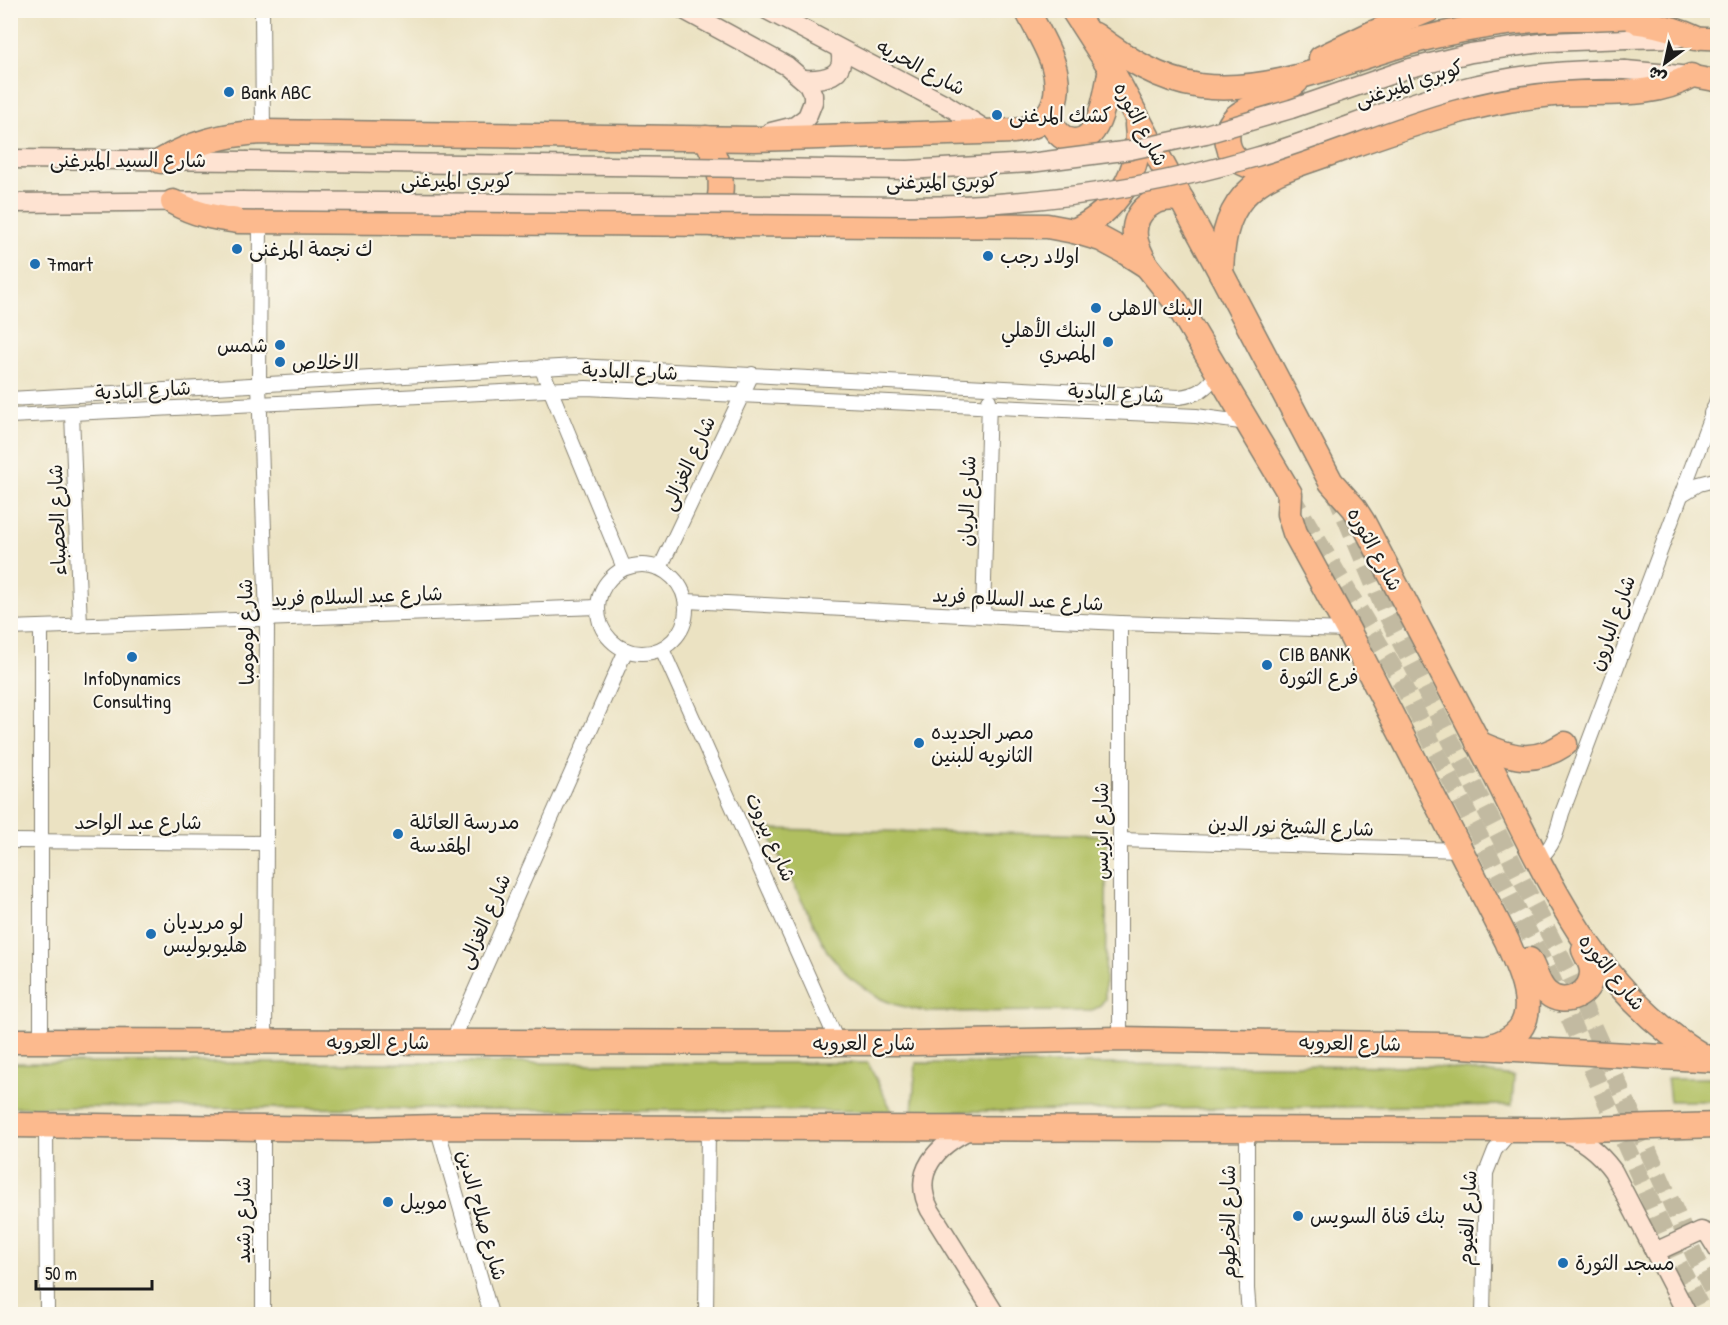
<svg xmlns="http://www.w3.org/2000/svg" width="1728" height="1325" font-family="'Patrick Hand','Playpen Sans Arabic',sans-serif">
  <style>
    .green { fill: #b0bf61; stroke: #666e3e; stroke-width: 1.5 }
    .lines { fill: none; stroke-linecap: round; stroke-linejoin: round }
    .secondary-tunnel { stroke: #c2baa1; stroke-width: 18; stroke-dasharray: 18 9; stroke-linecap: butt }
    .street-casing { stroke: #847f6f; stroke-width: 16 }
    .secondary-casing { stroke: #847f6f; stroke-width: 21 }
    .primary-casing { stroke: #847f6f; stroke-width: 24 }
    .highway-casing { stroke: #847f6f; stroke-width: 27 }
    .street { stroke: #fff; stroke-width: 14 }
    .secondary { stroke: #fee3d2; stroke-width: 18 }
    .primary { stroke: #fcba8e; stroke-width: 21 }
    .highway { stroke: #fcba8e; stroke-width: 24 }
    .secondary-bridge-casing { stroke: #847f6f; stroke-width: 21; stroke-linecap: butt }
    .secondary-bridge { stroke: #fee3d2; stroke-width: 18 }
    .poi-dot { fill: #1f6fb2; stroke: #fbf7ec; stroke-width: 2 }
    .labels { text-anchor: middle; stroke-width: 4.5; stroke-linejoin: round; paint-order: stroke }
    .street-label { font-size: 20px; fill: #1c1c1c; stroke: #fbf7ec }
    .poi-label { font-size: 20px; fill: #1c1c1c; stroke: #fbf7ec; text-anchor: start }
  </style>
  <rect width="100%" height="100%" fill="#fbf7ec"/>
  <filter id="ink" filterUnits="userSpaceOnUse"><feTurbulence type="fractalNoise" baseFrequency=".0167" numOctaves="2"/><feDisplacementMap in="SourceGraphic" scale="12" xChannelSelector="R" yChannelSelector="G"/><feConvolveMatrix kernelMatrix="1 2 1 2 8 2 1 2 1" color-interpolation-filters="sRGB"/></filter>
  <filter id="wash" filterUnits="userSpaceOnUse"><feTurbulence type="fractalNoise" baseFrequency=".008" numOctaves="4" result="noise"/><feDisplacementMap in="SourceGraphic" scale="24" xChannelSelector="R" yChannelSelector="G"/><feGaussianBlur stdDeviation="1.35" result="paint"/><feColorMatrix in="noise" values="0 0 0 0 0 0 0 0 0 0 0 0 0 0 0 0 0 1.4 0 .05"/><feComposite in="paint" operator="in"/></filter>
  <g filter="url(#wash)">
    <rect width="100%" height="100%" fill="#ebe2c2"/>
    <g class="green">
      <polygon points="766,829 1107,835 1105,999 1099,1007 1090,1011 926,1012 893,1004 877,997 849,977 827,951"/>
      <polygon points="11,1063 868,1063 892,1111 11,1107"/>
      <polygon points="916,1063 1432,1066 1514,1076 1512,1105 912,1112"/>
      <polygon points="1667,1078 1717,1078 1717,1101 1670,1101"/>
    </g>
  </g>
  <g filter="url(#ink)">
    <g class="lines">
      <g class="secondary-tunnel">
        <polyline points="1335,492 1385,611 1568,971 1695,1256 1718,1300"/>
        <polyline points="1290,494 1397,674 1552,979 1678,1263 1704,1314"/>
      </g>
      <defs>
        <g id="street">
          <polyline points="262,10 263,132"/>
          <polyline points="260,221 259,384 267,619 265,1042"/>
          <polyline points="541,367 624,568"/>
          <path d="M10 399 576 366 1179 397C1197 395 1208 388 1217 373"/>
          <polyline points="72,413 80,626"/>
          <polyline points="1711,413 1718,434"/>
          <polyline points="10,416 586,388 1196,416 1248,423"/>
          <polyline points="1681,495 1699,484 1718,479"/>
          <circle cx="642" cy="609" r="44"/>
          <polyline points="660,568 752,374"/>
          <polyline points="686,601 1120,623 1348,630"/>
          <polyline points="983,616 989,400"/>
          <polyline points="41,627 41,1041"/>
          <polyline points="10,628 598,607"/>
          <polyline points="662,649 838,1043"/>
          <polyline points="1120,840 1461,850"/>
          <polyline points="10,841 265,843"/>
          <path d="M1539 859C1554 846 1557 832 1562 813L1718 397"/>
          <polyline points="1120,1039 1120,623"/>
          <polyline points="452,1042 626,650"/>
          <polyline points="46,1126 47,1314"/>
          <polyline points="437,1127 491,1314"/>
          <polyline points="1247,1129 1247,1289 1249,1314"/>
          <polyline points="263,1314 263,1126"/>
          <polyline points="706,1314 708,1128"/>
          <polyline points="1483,1314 1486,1173 1495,1150 1512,1130"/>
        </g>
        <g id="secondary">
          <polyline points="684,10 787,66 808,84 813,95 813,102 807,117 795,126 771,132"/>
          <polyline points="767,10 947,105 988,131"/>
          <polyline points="1627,39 1678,38"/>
          <polyline points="1626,70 1691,76"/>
          <path d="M803 79C824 80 847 77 840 50"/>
          <polyline points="10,159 246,161"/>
          <polyline points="10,203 242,201"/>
          <path d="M971 1129C938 1145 910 1172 930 1210L995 1314"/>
          <path d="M1559 1131C1582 1138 1599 1152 1613 1171L1687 1314"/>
          <polyline points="1655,1252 1701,1231 1708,1234 1718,1250"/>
        </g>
        <g id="primary">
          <polyline points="1695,38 1718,39"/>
          <polyline points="1691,76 1718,81"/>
        </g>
        <g id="highway">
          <path d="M1073 10 1111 69 1221 273 1331 482 1354 508 1363 522C1404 601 1446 680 1487 759 1545 872 1592 991 1706 1058"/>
          <path d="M1095 35C1127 59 1159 80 1200 86 1264 94 1330 67 1391 48 1472 22 1616 1 1695 38"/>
          <polyline points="1321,58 1373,33 1429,10"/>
          <path d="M1047 116C1054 128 1060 140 1074 141 1102 142 1106 90 1111 69"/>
          <path d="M706 138C723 171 726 190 712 224"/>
          <path d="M161 161C193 142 226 134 263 132L755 139 1014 131C1033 128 1046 123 1054 103 1065 70 1041 39 1027 10"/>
          <path d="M1259 169C1245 165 1231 160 1228 144 1222 114 1252 108 1273 98 1281 94 1289 88 1296 82"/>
          <path d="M173 202C194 214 215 218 239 221L1047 226 1074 231 1101 239 1125 252 1147 266 1176 302 1290 494 1289 514 1295 533 1348 630 1507 941C1523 979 1549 1030 1491 1046"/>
          <path d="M1074 231C1116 211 1143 173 1137 125"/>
          <path d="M1147 266C1142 257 1136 247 1135 236 1132 209 1158 194 1182 200"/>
          <path d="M1221 273C1222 244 1225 218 1244 196 1267 171 1303 163 1333 152 1405 126 1476 101 1553 94 1599 90 1649 100 1691 76"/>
          <path d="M1478 743C1511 758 1533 765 1565 744"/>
          <path d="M1529 960C1536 971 1537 985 1547 993 1564 1008 1592 995 1592 972 1592 964 1587 957 1584 950"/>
          <polyline points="10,1041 915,1043 1120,1039 1443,1045 1718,1060"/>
          <polyline points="10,1125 358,1129 437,1127 1555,1130 1718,1125"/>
        </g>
      </defs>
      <use href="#street" class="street-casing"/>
      <use href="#secondary" class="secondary-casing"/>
      <use href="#primary" class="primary-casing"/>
      <use href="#highway" class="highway-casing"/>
      <use href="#street" class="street"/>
      <use href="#secondary" class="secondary"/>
      <use href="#primary" class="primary"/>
      <use href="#highway" class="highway"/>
      <defs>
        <g id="secondary-bridge">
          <polyline points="246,161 908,170 1030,163 1131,150 1206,134 1291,109 1410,68 1471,53 1548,42 1627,39"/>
          <path d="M242 201 910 206C1028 206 1144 190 1256 157 1322 138 1385 109 1450 91 1508 75 1567 68 1626 70"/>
        </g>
      </defs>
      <use href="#secondary-bridge" class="secondary-bridge-casing"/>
      <use href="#secondary-bridge" class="secondary-bridge"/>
    </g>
  </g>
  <g class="poi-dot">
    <circle cx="229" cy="92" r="6"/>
    <circle cx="997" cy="115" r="6"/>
    <circle cx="237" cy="249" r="6"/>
    <circle cx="988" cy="256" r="6"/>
    <circle cx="35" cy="264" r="6"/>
    <circle cx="1096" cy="308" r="6"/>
    <circle cx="1108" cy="342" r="6"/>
    <circle cx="280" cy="345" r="6"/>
    <circle cx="280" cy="362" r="6"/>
    <circle cx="132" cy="657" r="6"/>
    <circle cx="1267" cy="665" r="6"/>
    <circle cx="919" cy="743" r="6"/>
    <circle cx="398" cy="834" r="6"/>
    <circle cx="151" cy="934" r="6"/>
    <circle cx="388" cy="1202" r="6"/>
    <circle cx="1298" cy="1216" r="6"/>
    <circle cx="1563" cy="1263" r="6"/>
  </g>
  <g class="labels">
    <g class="street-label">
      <text transform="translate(921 67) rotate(28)" y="7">شارع الحريه</text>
      <text transform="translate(1409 83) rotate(-18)" y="7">كوبري الميرغنى</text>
      <text transform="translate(1141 124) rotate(62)" y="7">شارع الثوره</text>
      <text x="128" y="167">شارع السيد الميرغنى</text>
      <text x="457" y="187">كوبري الميرغنى</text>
      <text transform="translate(942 181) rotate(-1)" y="7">كوبري الميرغنى</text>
      <text transform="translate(630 371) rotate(2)" y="7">شارع البادية</text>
      <text transform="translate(143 390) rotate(-3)" y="7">شارع البادية</text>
      <text transform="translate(1116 393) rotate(3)" y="7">شارع البادية</text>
      <text transform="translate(688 463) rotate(-65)" y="7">شارع الغزالى</text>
      <text transform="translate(967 501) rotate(-88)" y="7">شارع الريان</text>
      <text transform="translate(57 520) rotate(-92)" y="7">شارع الحصباء</text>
      <text transform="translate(1375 549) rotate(61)" y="7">شارع الثوره</text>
      <text transform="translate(357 596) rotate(-2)" y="7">شارع عبد السلام فريد</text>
      <text transform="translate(1018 599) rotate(3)" y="7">شارع عبد السلام فريد</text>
      <text transform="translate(1612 623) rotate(-70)" y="7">شارع البارون</text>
      <text transform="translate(246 632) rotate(-91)" y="7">شارع لومومبا</text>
      <text x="138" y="829">شارع عبد الواحد</text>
      <text transform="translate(1291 826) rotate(2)" y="7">شارع الشيخ نور الدين</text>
      <text transform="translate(1101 831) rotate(-90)" y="7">شارع ايزيس</text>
      <text transform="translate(771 837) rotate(66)" y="7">شارع بيروت</text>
      <text transform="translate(484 921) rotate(-66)" y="7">شارع الغزالى</text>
      <text transform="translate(1612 972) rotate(51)" y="7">شارع الثوره</text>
      <text x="378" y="1049">شارع العروبه</text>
      <text x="864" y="1050">شارع العروبه</text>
      <text transform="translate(1350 1043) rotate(1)" y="7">شارع العروبه</text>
      <text transform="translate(482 1215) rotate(74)" y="7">شارع صلاح الدين</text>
      <text transform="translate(1467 1218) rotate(-87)" y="7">شارع الفيوم</text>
      <text transform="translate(243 1220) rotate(-90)" y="7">شارع رشيد</text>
      <text transform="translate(1228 1222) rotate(-90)" y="7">شارع الخرطوم</text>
    </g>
    <g class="poi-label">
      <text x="241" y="99">Bank ABC</text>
      <text x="1009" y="122">كشك المرغنى</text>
      <text x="249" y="256">ك نجمة المرغنى</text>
      <text x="1000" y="263">اولاد رجب</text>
      <text x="47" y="271">7mart</text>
      <text x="1108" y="315">البنك الاهلى</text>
      <text x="1096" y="337" text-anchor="end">البنك الأهلي<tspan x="1096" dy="23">المصري</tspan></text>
      <text x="268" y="352" text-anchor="end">شمس</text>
      <text x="292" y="369">الاخلاص</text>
      <text x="1279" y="661">CIB BANK<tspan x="1279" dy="23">فرع الثورة</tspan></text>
      <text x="132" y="685" text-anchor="middle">InfoDynamics<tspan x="132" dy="23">Consulting</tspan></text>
      <text x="931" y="739">مصر الجديده<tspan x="931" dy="23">الثانويه للبنين</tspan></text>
      <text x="410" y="829">مدرسة العائلة<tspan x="410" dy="23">المقدسة</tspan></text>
      <text x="163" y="929">لو مريديان<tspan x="163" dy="23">هليوبوليس</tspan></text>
      <text x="400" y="1209">موبيل</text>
      <text x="1310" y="1223">بنك قناة السويس</text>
      <text x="1575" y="1270">مسجد الثورة</text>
    </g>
  </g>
  <rect width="1728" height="1325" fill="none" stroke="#fbf7ec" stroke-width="36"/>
  <g transform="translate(1665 63) rotate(213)" stroke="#fbf7ec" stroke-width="4.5" paint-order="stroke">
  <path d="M0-4.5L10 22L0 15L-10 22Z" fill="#1c1c1c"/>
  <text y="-9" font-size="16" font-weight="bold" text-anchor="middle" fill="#1c1c1c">ش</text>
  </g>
  <path d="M36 1280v9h116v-9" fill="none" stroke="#1c1c1c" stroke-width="3"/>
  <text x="45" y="1280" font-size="18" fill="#1c1c1c" stroke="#fbf7ec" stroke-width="4.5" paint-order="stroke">50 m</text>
</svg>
